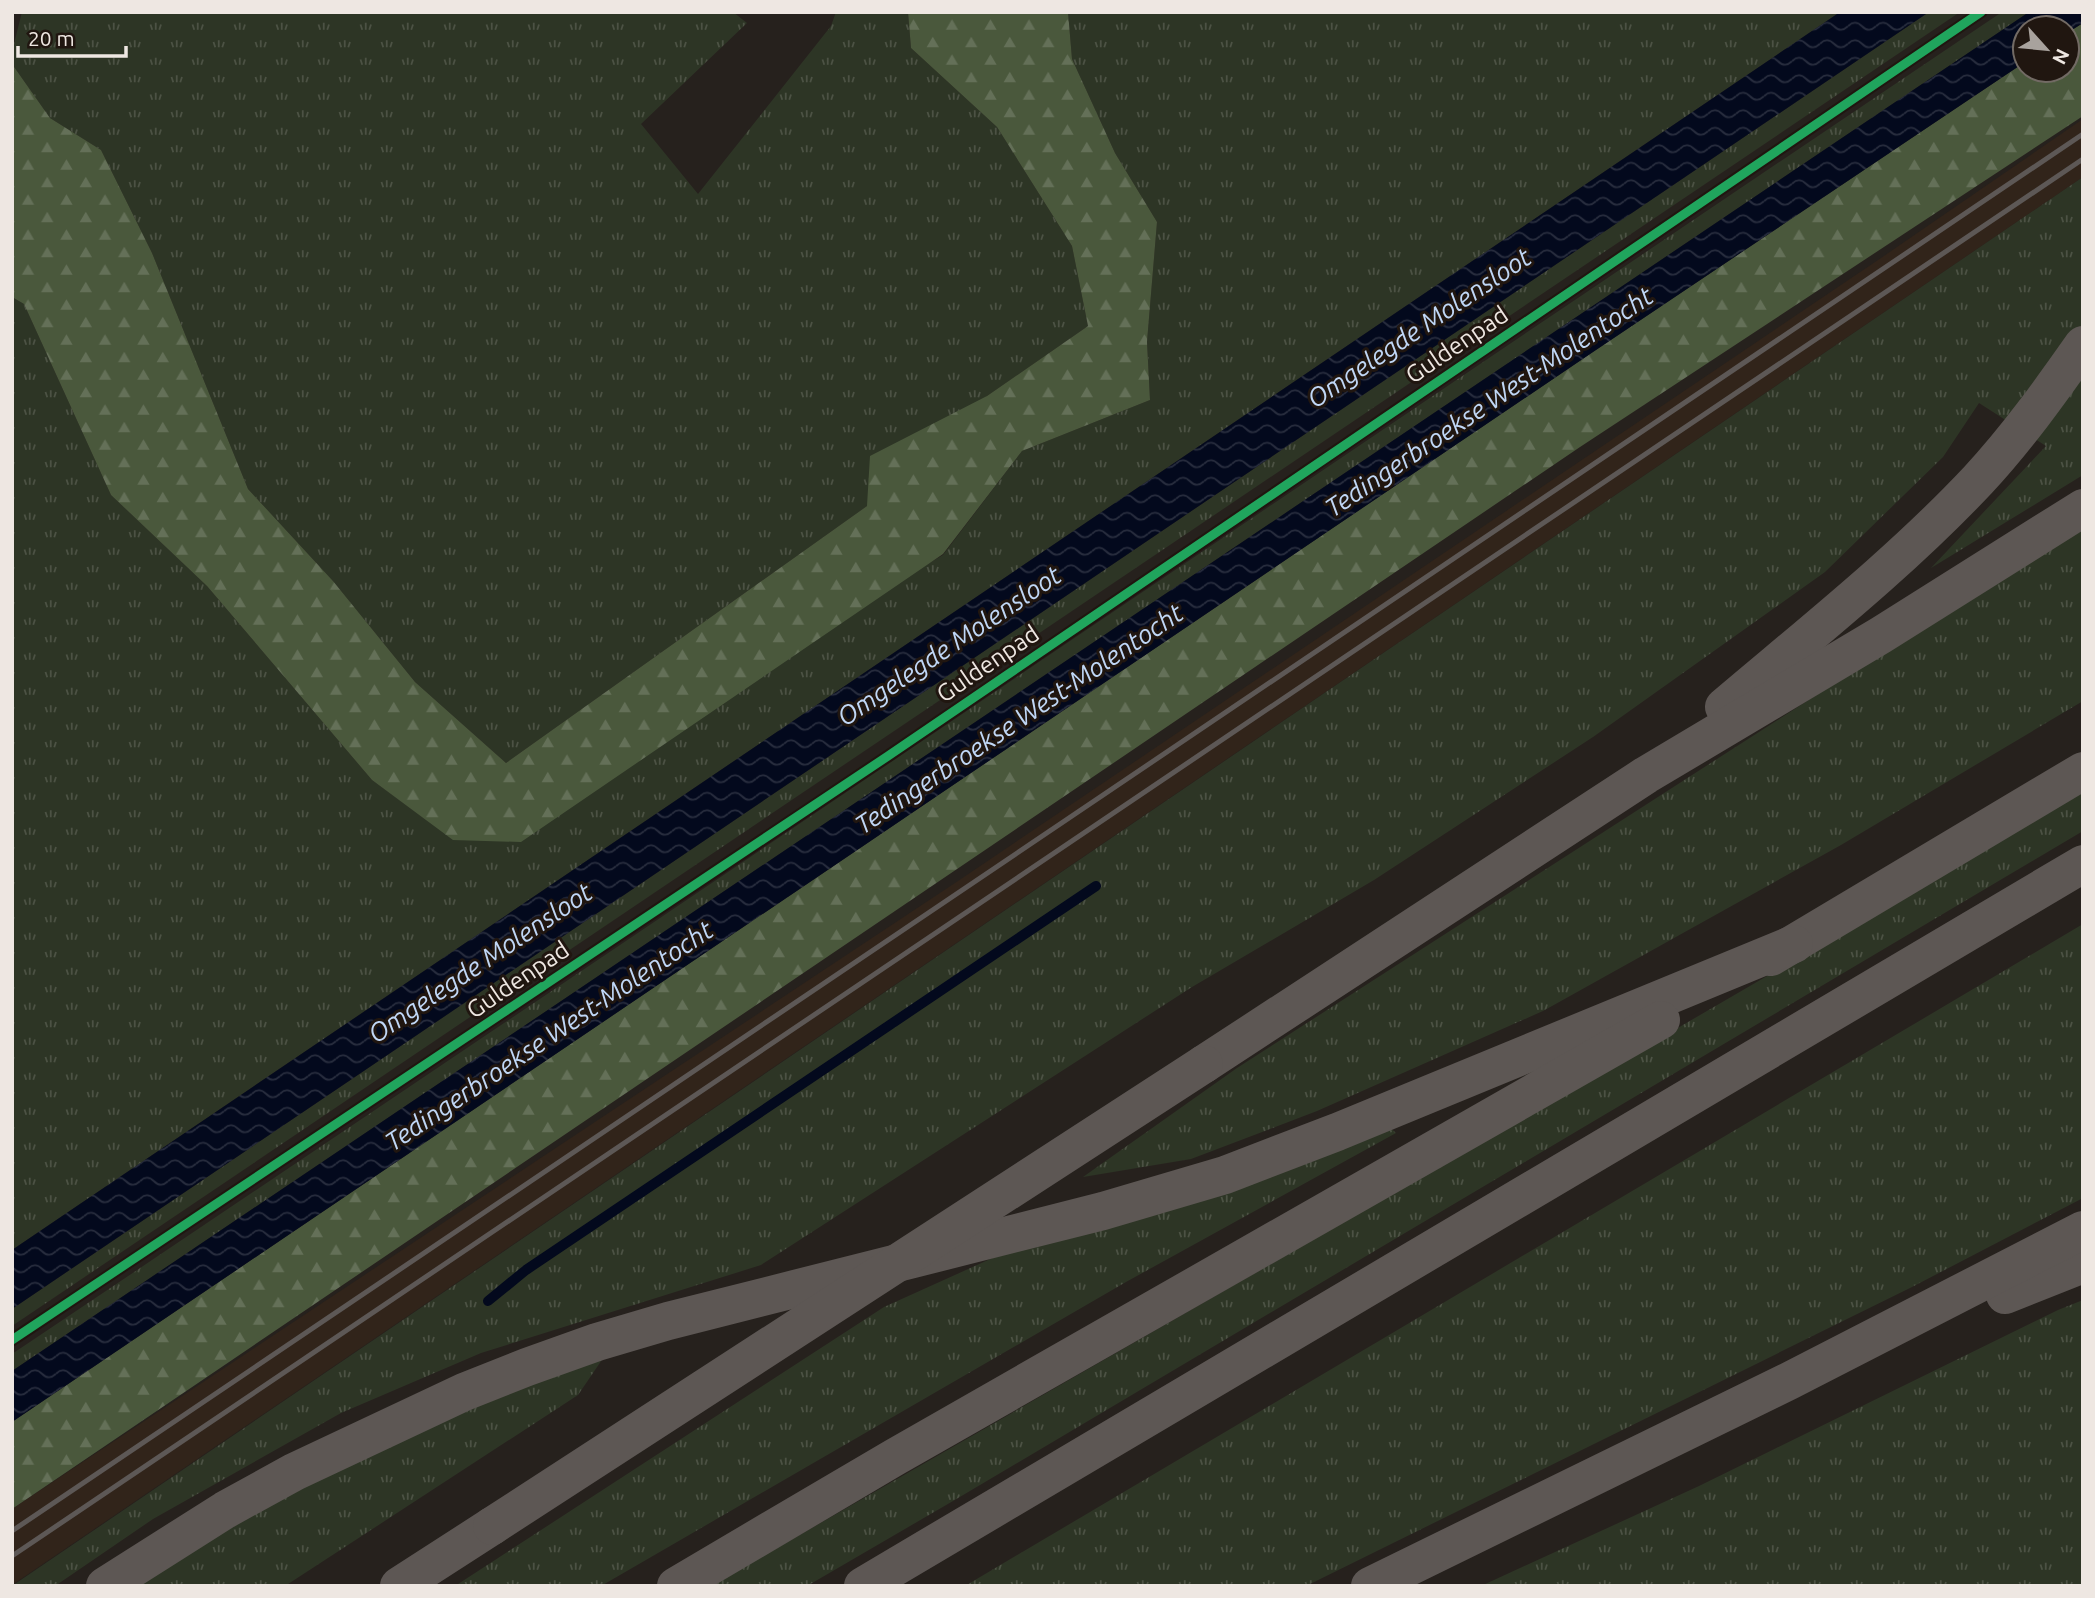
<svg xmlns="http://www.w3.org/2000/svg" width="2095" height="1598" font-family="Ubuntu,sans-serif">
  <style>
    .built { fill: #31241a }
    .grass { fill: url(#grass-tufts) }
    .forest { fill: url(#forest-firs) }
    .water { fill: url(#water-waves) }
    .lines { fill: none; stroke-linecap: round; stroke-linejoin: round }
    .stream { stroke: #03091d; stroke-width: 10 }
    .motorway { stroke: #5d5754; stroke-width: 38 }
    .rail { stroke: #5d5856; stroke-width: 5 }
    .motorway-bridge { stroke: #5d5754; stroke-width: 38 }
    .cycleway-casing { stroke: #201610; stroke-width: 13 }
    .cycleway { stroke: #20a55d; stroke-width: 9 }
    .labels { text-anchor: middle; stroke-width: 6; stroke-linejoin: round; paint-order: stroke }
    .street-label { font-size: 24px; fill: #eee7e2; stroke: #201610 }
    .water-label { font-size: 26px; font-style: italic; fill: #c0d7f6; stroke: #201610 }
  </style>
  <defs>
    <pattern id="grass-tufts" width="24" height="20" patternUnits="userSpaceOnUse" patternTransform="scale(1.75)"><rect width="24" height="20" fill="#2d3525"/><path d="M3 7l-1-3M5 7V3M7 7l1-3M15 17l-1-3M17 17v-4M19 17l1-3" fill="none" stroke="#4c5244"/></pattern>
    <pattern id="forest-firs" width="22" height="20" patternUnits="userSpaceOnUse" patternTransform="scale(1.75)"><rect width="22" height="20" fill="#4a583c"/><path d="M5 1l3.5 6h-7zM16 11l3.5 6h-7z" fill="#647058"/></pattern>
    <pattern id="water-waves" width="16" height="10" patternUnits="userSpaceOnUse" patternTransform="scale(1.75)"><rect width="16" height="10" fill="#03091d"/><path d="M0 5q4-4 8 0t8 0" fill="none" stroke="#282d3e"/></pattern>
  </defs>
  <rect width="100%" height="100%" fill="#26211d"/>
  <polygon class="built" points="2083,119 2083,177 12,1585 12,1509 958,881 1881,258"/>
  <g class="grass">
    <polygon points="22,12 733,12 747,23 641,124 698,194 831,26 836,12 908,12 911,48 997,127 1072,246 1088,326 987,396 867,506 506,763 415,682 333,581 248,489 152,253 101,150 50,118 12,64 12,52"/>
    <polygon points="1068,12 1840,12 12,1250 12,297 24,304 111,495 207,586 372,780 453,839 943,555 1022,451 1150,400 1147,342 1157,222 1115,153 1072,59"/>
    <polygon points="1929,12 1960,12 12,1326 12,1309"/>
    <path d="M2002 12H2029L12 1371V1354C677 908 1338 459 2002 12Z"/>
    <polygon points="2083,177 2083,475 1931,568 2046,446 1979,403 1943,457 1825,572 1593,737 1374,880 1192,987 761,1265 481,1353 341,1413 153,1519 55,1586 12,1586"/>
    <polygon points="2083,529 2083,701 1841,845 1543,1011 1317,1111 1191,1159 1083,1177 1237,1068 1922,627"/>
    <polygon points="2083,792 2083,831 953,1501 807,1586 711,1586 1415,1181"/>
    <polygon points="2083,924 2083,1198 1912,1287 1306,1586 965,1586"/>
    <polygon points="1385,1123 1396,1133 1126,1282 601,1586 455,1586 884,1307 1079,1219"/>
    <polygon points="2083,1300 2083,1586 1481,1586 1699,1486 2058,1310"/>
    <polygon points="610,1348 578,1395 285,1586 135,1586 163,1567 323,1475"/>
  </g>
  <g class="forest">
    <polygon points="908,12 1068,12 1072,59 1115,153 1157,222 1147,342 1150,400 1022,451 943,554 521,842 453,840 372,780 207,586 111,495 24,304 12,297 12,64 50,118 101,150 152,253 248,489 333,581 415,682 506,763 867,506 870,456 987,396 1088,326 1072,246 997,127 911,48"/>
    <polygon points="2083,23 2083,116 1580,447 12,1509 12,1422 1590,354 2025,62 2025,70 2067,70 2067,33"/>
  </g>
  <g class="water">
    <polygon points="1840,12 1929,12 12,1309 12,1250"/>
    <polygon points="2029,12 2083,12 2083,23 2067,33 2067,28 2025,28 2025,62 1590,354 12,1422 12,1371"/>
  </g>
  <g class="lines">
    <polyline class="stream" points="488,1301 526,1270 1096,886"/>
    <g class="motorway">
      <path d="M1724 707C1810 634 1901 562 1978 480 2017 438 2050 392 2083 345"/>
      <polyline points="1771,957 2083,771"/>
      <polyline points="1204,1064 1646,775 1881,635 2083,508"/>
      <polyline points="2005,1295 2083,1264"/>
      <polyline points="105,1586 225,1510 294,1472 464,1392 527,1367 597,1342 668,1321 1103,1211 1225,1175 1337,1132 1794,944"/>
      <polyline points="399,1586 492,1526"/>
      <polyline points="676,1586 895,1457 1661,1020"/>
      <polyline points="863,1586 2083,864"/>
      <polyline points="1370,1586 1789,1381 2083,1230"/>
    </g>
    <g class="rail">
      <polyline points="12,1531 2083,134"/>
      <polyline points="12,1556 2083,159"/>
    </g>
    <polyline class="motorway-bridge" points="492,1526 1204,1064"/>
    <defs>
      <polyline id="cycleway" points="12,1340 888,756 1981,12"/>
    </defs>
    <use href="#cycleway" class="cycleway-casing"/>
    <use href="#cycleway" class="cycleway"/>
  </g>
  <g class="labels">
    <g class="street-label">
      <text transform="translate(1457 345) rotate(-34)" y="8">Guldenpad</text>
      <text transform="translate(988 664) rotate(-34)" y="8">Guldenpad</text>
      <text transform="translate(518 980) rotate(-34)" y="8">Guldenpad</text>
    </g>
    <g class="water-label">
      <text transform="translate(1419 328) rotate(-34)" y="9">Omgelegde Molensloot</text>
      <text transform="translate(1489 402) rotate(-34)" y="9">Tedingerbroekse West-Molentocht</text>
      <text transform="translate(949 646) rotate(-34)" y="9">Omgelegde Molensloot</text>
      <text transform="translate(1019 719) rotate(-34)" y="9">Tedingerbroekse West-Molentocht</text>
      <text transform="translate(480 963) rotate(-34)" y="9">Omgelegde Molensloot</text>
      <text transform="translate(549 1036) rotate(-34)" y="9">Tedingerbroekse West-Molentocht</text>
    </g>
  </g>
  <rect width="2095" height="1598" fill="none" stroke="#eee7e2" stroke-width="28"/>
  <g transform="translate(2046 49) rotate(117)"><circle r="33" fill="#201610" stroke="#726a64" stroke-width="2"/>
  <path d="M0-5L12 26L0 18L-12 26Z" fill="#a8a29d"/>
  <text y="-10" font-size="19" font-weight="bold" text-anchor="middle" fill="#eee7e2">N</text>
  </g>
  <path d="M18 46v10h108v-10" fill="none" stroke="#eee7e2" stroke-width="3.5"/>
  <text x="28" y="46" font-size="21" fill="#eee7e2" stroke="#201610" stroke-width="5" paint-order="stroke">20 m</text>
</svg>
